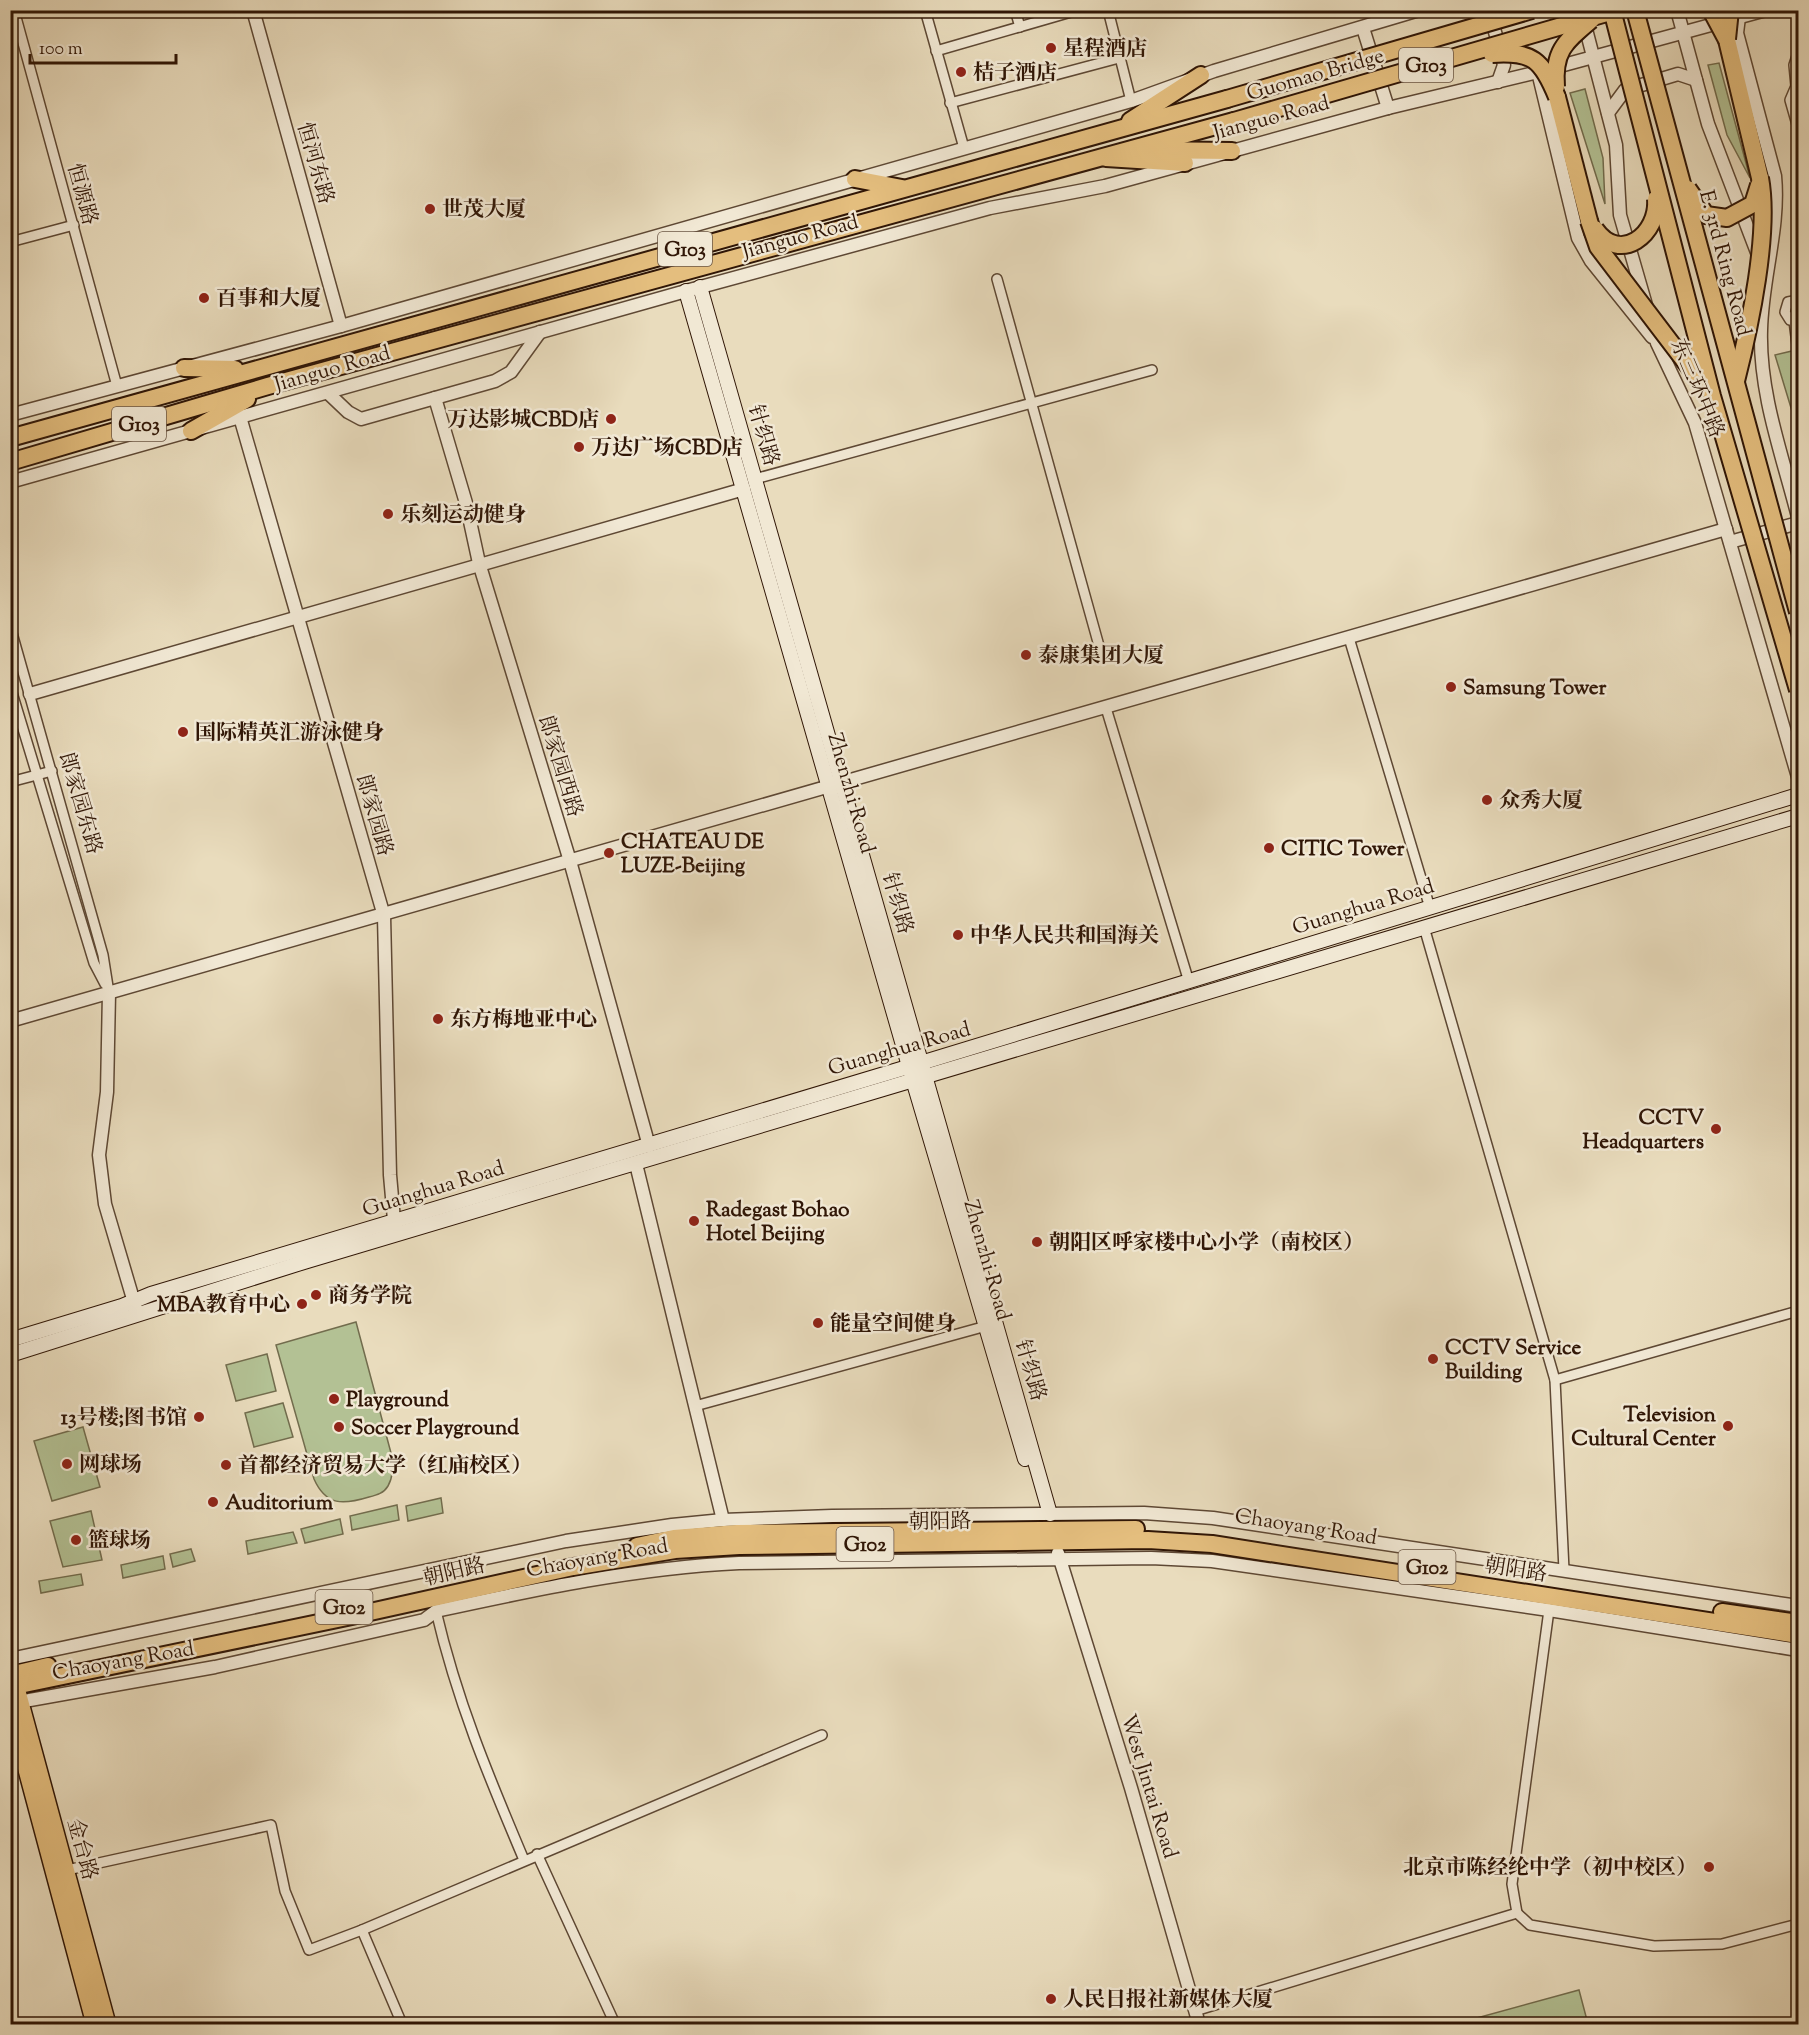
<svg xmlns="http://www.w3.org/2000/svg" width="1809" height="2035" font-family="'Sorts Mill Goudy','Noto Serif SC',serif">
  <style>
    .green { fill: #b3c194; stroke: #726c4d; stroke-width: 1.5 }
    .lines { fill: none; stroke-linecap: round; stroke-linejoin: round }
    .minor-casing { stroke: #5e4834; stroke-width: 12 }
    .tertiary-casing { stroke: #5e4834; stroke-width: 15 }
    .secondary-casing { stroke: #301606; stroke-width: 16 }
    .primary-casing { stroke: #301606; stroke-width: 18 }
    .trunk-casing { stroke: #301606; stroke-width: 20 }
    .minor { stroke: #f1e8d4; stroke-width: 9 }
    .tertiary { stroke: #f1e8d4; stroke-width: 12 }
    .secondary { stroke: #f1e8d4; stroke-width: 14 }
    .primary { stroke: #e4be7e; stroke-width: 15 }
    .trunk { stroke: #e4be7e; stroke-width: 16 }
    .trunk-bridge-casing { stroke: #301606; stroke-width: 20; stroke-linecap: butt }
    .trunk-bridge { stroke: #e4be7e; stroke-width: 16 }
    .poi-dot { fill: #8f2418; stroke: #f1e8d4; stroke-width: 2 }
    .labels { text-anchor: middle; stroke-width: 5; stroke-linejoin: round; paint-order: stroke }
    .shield { fill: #f1e8d4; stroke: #6a5544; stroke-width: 1.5 }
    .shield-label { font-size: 20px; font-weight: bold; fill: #301606 }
    .poi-label { font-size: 21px; font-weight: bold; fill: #301606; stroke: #f1e8d4; text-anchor: start }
    .street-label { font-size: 21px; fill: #301606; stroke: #f1e8d4 }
  </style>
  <rect width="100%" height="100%" fill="#e9dcbd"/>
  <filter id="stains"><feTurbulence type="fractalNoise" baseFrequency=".00333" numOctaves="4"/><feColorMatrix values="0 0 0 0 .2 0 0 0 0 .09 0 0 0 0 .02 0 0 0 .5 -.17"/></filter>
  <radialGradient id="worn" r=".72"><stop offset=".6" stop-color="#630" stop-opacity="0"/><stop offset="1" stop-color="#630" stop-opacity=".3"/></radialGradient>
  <g class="green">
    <polygon points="1719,63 1750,178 1727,135 1708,65"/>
    <polygon points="1585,89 1603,158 1605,204 1570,93"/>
    <polygon points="1792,351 1798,374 1798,431 1775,355"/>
    <path d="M356 1322 391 1453C393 1464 394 1476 388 1486 384 1493 377 1495 369 1497 343 1505 326 1506 314 1479L276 1345Z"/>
    <polygon points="267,1354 276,1391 236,1401 226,1365"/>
    <polygon points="283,1403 293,1437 254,1447 245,1413"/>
    <polygon points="83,1427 100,1487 52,1501 34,1441"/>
    <polygon points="441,1498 443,1513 408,1521 406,1506"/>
    <polygon points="397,1505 399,1520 352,1530 350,1516"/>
    <polygon points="91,1511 102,1560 63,1567 50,1521"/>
    <polygon points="340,1519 343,1534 305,1543 301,1529"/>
    <polygon points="293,1532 297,1543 248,1554 246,1541"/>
    <polygon points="191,1549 195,1561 173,1567 170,1554"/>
    <polygon points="163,1556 165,1569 123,1578 121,1565"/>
    <polygon points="81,1574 83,1585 41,1593 39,1581"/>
    <polygon points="1579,1990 1588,2024 1455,2024"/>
  </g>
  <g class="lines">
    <defs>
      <g id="minor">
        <polyline points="14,10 117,386"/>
        <polyline points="925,10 964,148"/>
        <polyline points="1015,10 1020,27"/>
        <polyline points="1108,10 1131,101"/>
        <polyline points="936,51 1078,10"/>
        <polyline points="1798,53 1794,65 1796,86 1790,100 1798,128"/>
        <polyline points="950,103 1119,58"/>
        <polyline points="10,242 74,225"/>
        <polyline points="997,279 1101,653"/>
        <polyline points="1798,300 1788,302 1785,312 1790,320 1798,321"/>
        <polyline points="1794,321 1798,352"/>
        <polyline points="755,479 1152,370"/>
        <polyline points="10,626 103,955 109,993"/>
        <polyline points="1349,638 1430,908"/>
        <polyline points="10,686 94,963 105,984"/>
        <polyline points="1106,708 1189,982"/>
        <polyline points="10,782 52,771"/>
        <polyline points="1424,927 1555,1380 1564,1570"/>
        <polyline points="1555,1380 1798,1311"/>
        <polyline points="695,1406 990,1325"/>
        <path d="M436 1611C457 1701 488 1775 524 1860"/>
        <polyline points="537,1854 615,2024"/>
        <polyline points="67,1870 271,1825 285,1891 309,1950 362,1930"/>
        <polyline points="1517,1913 1530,1925 1654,1946 1722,1944 1798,1924"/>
        <polyline points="1195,2011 1517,1913 1512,1884 1549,1610"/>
        <polyline points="402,2024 362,1930 822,1735"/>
      </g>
      <g id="tertiary">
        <polyline points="253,10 341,326"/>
        <polyline points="1489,10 1504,65 1498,82"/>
        <polyline points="1581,10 1616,145 1620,215 1646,305"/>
        <polyline points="1677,10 1708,124 1758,255"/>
        <path d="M1739 17 1737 33 1775 176C1780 228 1762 278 1761 330 1759 394 1783 457 1798 517"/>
        <polyline points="1363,28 1388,108"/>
        <polyline points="1538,72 1578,238 1591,261 1652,337"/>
        <polyline points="1608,113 1625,90 1678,74 1696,80"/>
        <polyline points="1651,322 1657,343 1695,423 1798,777"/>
        <polyline points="328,393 348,412 361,419 495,381 511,372 540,332"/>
        <polyline points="435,398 466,503 479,563 570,861 649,1146"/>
        <polyline points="10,415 341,326 1131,101 1214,71 1419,10"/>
        <polyline points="240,417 384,916 390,1175 395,1231"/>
        <polyline points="10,482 686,291 990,208 1105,186 1388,108 1538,72 1766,10"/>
        <polyline points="1730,542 1798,523"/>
        <polyline points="30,694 744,489"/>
        <polyline points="109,993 107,1092 99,1155 105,1204 136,1309"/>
        <polyline points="10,1021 1726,529"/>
        <polyline points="636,1164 723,1520"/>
        <polyline points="1058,1553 1131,1788 1199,2024"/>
        <polyline points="10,1659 566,1541 672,1525 723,1520 832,1516 1144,1513 1213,1518 1798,1606"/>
        <path d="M13 1703 215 1667 424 1620 436 1611C537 1589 636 1568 739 1563L1151 1558 1212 1561 1549 1610 1798 1650"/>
      </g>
      <g id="secondary">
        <polyline points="700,287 1050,1514"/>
        <polyline points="686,291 913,1080 1025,1459"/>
        <polyline points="10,1340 122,1306 151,1294 921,1063 1798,795"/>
        <polyline points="10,1355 307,1261 1798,816"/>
      </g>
      <g id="primary">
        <polyline points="10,1662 108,2024"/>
        <polyline points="10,1710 94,2024"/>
      </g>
      <g id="trunk">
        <polyline points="1727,40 1760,178"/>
        <polyline points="1557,97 1589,221"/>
        <polyline points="1130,121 1201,75"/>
        <polyline points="1142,150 1232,151"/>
        <polyline points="1106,158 1185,163"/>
        <polyline points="855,179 902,188"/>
        <polyline points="184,368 235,369"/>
        <polyline points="191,431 247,399"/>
        <polyline points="10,438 1227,99"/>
        <polyline points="10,462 268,386 1234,121"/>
        <polyline points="637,1546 674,1538 737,1533 1136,1529"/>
        <polyline points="1722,1612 1798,1623"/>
        <polyline points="10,1675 48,1666"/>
        <polyline points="10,1687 352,1616 573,1567 675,1550 739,1546 1148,1540 1212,1544 1798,1635"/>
      </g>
    </defs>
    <use href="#minor" class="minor-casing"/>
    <use href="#tertiary" class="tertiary-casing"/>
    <use href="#secondary" class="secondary-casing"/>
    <use href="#primary" class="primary-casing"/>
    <use href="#trunk" class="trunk-casing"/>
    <use href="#minor" class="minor"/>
    <use href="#tertiary" class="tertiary"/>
    <use href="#secondary" class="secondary"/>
    <use href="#primary" class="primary"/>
    <use href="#trunk" class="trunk"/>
    <defs>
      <g id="trunk-bridge">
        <polyline points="1612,10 1712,396 1798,690"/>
        <polyline points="1635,10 1798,612"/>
        <polyline points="1711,10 1727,40"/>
        <polyline points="1727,39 1730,10"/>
        <path d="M1492 54C1533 51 1542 60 1557 97"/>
        <path d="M1556 87C1553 51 1565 42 1591 20"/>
        <polyline points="1227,99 1532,10"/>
        <polyline points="1234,121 1617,10"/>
        <polyline points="1688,189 1706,215 1727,218 1753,204 1759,185"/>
        <polyline points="1589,221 1598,247 1706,389"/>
        <path d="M1595 229C1620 265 1659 234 1656 199"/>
        <path d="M1736 381C1750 326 1770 232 1760 178"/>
      </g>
    </defs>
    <use href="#trunk-bridge" class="trunk-bridge-casing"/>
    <use href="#trunk-bridge" class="trunk-bridge"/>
  </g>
  <g class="poi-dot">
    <circle cx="1051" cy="48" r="6"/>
    <circle cx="961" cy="72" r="6"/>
    <circle cx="430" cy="209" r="6"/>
    <circle cx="204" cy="298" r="6"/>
    <circle cx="611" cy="419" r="6"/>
    <circle cx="579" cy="447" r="6"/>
    <circle cx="388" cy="514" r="6"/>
    <circle cx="1026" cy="655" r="6"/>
    <circle cx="1451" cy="687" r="6"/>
    <circle cx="183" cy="732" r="6"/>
    <circle cx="1487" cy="800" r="6"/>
    <circle cx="1269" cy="848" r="6"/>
    <circle cx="609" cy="853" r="6"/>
    <circle cx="958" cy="935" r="6"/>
    <circle cx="438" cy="1019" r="6"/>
    <circle cx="1716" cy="1129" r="6"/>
    <circle cx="694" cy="1221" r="6"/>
    <circle cx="1037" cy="1242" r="6"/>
    <circle cx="316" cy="1295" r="6"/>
    <circle cx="302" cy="1304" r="6"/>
    <circle cx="818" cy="1323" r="6"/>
    <circle cx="1433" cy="1359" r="6"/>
    <circle cx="334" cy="1399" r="6"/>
    <circle cx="199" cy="1417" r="6"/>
    <circle cx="1728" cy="1426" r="6"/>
    <circle cx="339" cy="1427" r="6"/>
    <circle cx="67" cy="1464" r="6"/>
    <circle cx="226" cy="1465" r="6"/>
    <circle cx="213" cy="1502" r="6"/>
    <circle cx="76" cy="1540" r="6"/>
    <circle cx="1709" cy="1867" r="6"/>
    <circle cx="1051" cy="1999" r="6"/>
  </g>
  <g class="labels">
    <g class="shield">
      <rect x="1399" y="48" width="54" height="34" rx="4.5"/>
      <rect x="658" y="232" width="54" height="34" rx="4.5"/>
      <rect x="112" y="407" width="54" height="34" rx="4.5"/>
      <rect x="836.5" y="1527" width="57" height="34" rx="4.5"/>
      <rect x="1398.5" y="1550" width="57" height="34" rx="4.5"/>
      <rect x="315.5" y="1590" width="57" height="34" rx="4.5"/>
    </g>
    <g class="shield-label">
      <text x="1426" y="72">G103</text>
      <text x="685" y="256">G103</text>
      <text x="139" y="431">G103</text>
      <text x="865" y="1551">G102</text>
      <text x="1427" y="1574">G102</text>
      <text x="344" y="1614">G102</text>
    </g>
    <g class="poi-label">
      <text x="1063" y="55">星程酒店</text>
      <text x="973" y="79">桔子酒店</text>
      <text x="442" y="216">世茂大厦</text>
      <text x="216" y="305">百事和大厦</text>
      <text x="599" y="426" text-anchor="end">万达影城CBD店</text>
      <text x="591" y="454">万达广场CBD店</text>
      <text x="400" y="521">乐刻运动健身</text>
      <text x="1038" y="662">泰康集团大厦</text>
      <text x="1463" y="694">Samsung Tower</text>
      <text x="195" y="739">国际精英汇游泳健身</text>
      <text x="1499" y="807">众秀大厦</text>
      <text x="621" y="848">CHATEAU DE<tspan x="621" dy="24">LUZE-Beijing</tspan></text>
      <text x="1281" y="855">CITIC Tower</text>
      <text x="970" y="942">中华人民共和国海关</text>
      <text x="450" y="1026">东方梅地亚中心</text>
      <text x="1704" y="1124" text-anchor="end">CCTV<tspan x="1704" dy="24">Headquarters</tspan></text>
      <text x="706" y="1216">Radegast Bohao<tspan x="706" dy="24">Hotel Beijing</tspan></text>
      <text x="1049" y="1249">朝阳区呼家楼中心小学（南校区）</text>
      <text x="328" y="1302">商务学院</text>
      <text x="290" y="1311" text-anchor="end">MBA教育中心</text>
      <text x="830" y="1330">能量空间健身</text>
      <text x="1445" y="1354">CCTV Service<tspan x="1445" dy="24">Building</tspan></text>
      <text x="346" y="1406">Playground</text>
      <text x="1716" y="1421" text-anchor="end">Television<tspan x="1716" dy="24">Cultural Center</tspan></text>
      <text x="187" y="1424" text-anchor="end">13号楼;图书馆</text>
      <text x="351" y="1434">Soccer Playground</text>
      <text x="79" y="1471">网球场</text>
      <text x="238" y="1472">首都经济贸易大学（红庙校区）</text>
      <text x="225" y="1509">Auditorium</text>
      <text x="88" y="1547">篮球场</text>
      <text x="1697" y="1874" text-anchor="end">北京市陈经纶中学（初中校区）</text>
      <text x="1063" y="2006">人民日报社新媒体大厦</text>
    </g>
    <g class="street-label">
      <text transform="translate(1315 74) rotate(-16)" y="7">Guomao Bridge</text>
      <text transform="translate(1271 117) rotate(-15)" y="7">Jianguo Road</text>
      <text transform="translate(316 163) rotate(74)" y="7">恒河东路</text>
      <text transform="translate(83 194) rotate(75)" y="7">恒源路</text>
      <text transform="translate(800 236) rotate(-15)" y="7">Jianguo Road</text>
      <text transform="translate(1726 263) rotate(75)" y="7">E. 3rd Ring Road</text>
      <text transform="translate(332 368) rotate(-16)" y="7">Jianguo Road</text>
      <text transform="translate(1698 388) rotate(67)" y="7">东三环中路</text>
      <text transform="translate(764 435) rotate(74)" y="7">针织路</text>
      <text transform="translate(561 766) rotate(73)" y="7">郎家园西路</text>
      <text transform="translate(852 793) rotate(74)" y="7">Zhenzhi Road</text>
      <text transform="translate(81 803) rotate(74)" y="7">郎家园东路</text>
      <text transform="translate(375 815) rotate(74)" y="7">郎家园路</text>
      <text transform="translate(898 903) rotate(74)" y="7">针织路</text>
      <text transform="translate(1363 906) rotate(-17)" y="7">Guanghua Road</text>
      <text transform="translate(899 1048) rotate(-16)" y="7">Guanghua Road</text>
      <text transform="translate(433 1188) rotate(-17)" y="7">Guanghua Road</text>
      <text transform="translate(988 1260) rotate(74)" y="7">Zhenzhi Road</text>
      <text transform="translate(1031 1370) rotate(74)" y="7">针织路</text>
      <text transform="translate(940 1521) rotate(-1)" y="7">朝阳路</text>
      <text transform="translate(1306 1526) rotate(9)" y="7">Chaoyang Road</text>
      <text transform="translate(597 1557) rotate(-10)" y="7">Chaoyang Road</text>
      <text transform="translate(1516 1569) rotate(9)" y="7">朝阳路</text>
      <text transform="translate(454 1571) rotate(-13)" y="7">朝阳路</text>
      <text transform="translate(123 1660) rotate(-10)" y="7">Chaoyang Road</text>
      <text transform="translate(1150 1786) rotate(73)" y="7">West Jintai Road</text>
      <text transform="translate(83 1849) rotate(75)" y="7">金台路</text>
    </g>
  </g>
  <rect width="1809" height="2035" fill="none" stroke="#e9dcbd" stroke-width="36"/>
  <rect x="12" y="12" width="1785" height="2011" fill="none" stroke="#301606" stroke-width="3"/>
  <rect x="18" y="18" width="1773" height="1999" fill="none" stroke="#301606" stroke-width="1.5"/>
  <path d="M30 54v9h146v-9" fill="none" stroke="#301606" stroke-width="3"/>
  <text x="39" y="54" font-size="18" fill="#301606" stroke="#f1e8d4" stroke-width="4.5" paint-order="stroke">100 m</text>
  <rect width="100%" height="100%" filter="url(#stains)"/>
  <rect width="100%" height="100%" fill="url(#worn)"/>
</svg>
